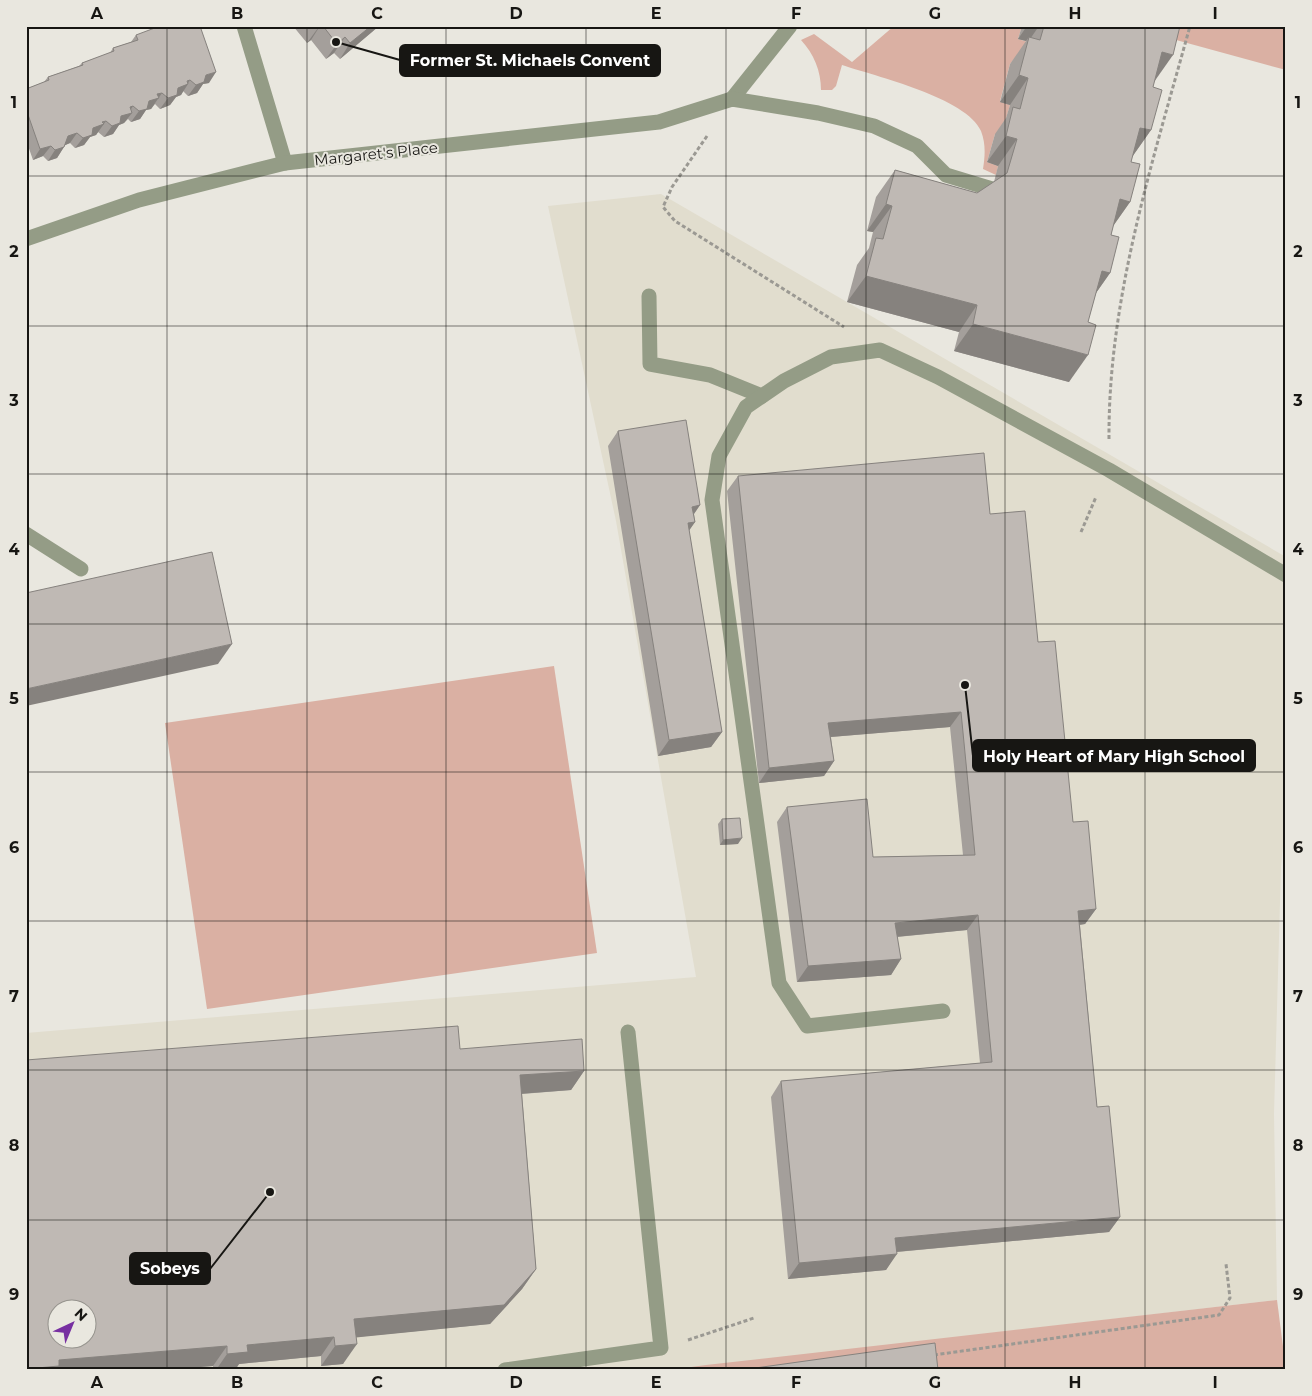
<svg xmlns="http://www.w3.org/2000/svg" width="1312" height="1396" font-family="Montserrat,sans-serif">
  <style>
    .built { fill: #e1ddce; fill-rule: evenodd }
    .green { fill: #dab0a3 }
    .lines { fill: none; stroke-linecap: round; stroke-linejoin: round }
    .path { stroke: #9b9993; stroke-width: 3; stroke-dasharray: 4 2.5; stroke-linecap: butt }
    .minor { stroke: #949c86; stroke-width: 15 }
    .wall { fill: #a49f9b }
    .shaded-wall { fill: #86827e }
    .building { fill: #bfb9b4; stroke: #86827e; fill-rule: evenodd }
    .grid { fill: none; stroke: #171613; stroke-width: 1; stroke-opacity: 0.55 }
    .labels { text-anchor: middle; stroke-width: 4; stroke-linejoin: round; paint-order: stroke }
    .street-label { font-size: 15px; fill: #171613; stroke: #e9e7df }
    .leader { fill: none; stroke: #171613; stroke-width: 2 }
    .callout-dot { fill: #171613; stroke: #e9e7df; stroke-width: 2 }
    .callout { fill: #171613; stroke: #171613; stroke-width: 2 }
    .callout-label { font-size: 16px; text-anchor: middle; font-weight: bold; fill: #fff }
    .neatline { fill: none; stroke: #171613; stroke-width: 2 }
    .grid-label { font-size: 16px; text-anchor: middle; font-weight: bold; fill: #171613 }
  </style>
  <rect width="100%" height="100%" fill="#e9e7df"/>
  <path class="built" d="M661 194 1286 557V814L1281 867 1274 1114 1277 1300 674 1370H26V1033L696 977 616 521 548 206ZM58 1308H88V1338H58Z"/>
  <g class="green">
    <path d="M894 26H1022L1018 39 1028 42 1010 64 1000 101 1010 105 1001 136 995 134 987 162 998 166 996 175 983 169C985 156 986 144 981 131 967 98 875 76 842 65L836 86 832 90H821C821 71 814 54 801 40L814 34 852 62Z"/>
    <polygon points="1125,26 1285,26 1286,70"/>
    <polygon points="554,666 597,953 207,1009 165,723"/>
    <polygon points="1277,1300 1286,1370 669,1370 706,1365"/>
  </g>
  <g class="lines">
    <g class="path">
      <polyline points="707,136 672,187 663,207 675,221 844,327"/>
      <path d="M1109 439C1108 298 1153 161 1190 26"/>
      <polyline points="1081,532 1096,497"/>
      <polyline points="688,1340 754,1318"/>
      <polyline points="934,1355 1219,1315 1230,1298 1226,1264"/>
    </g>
    <g class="minor">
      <polyline points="244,26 285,163"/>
      <polyline points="732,99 790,26"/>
      <polyline points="26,239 139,200 285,163 659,122 732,99 818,113 874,126 917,146 946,175 992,189"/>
      <polyline points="649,296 650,364 710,375 762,396"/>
      <polyline points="26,534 81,569"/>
      <polyline points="943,1011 807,1026 779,983 712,500 719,456 746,407 784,381 831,357 880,350 938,377 1109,470 1286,575"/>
      <polyline points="505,1370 661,1348 628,1032"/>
    </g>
  </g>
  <g class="wall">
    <polygon points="293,26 379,26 340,59 334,53 326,59 311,40 307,43"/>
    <polygon points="1022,26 1180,26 1154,81 1153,87 1151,130 1132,157 1131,162 1130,202 1113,226 1111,235 1110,273 1096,293 1069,382 954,351 959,332 847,302 857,265 869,248 873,232 867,231 876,197 895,170 977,193 994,182 998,166 987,162 995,134 1006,118 1010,105 1000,102 1010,64 1026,41 1018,39"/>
    <polygon points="136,35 209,83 203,84 197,93 188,96 183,91 181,95 176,97 170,105 160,109 155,104 151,109 146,110 140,119 131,122 128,119 124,123 119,125 113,134 104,137 98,132 96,135 90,137 84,145 75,148 70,143 65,145 57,158 48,161 43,156 33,160 26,140 26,89 44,82 48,77 79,66 82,63 110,53 113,48 131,42"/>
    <polygon points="618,431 700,505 694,514 695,522 689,530 722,732 711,747 658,756 608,446"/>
    <polygon points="738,476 990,514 1038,642 1073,822 1096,909 1085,924 1080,925 1097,1107 1120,1217 1109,1232 897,1252 886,1270 788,1279 771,1097 781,1081 980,1063 967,930 897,937 901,959 891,975 797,982 777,822 787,807 873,857 963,855 950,727 831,737 834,761 824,776 759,783 727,491"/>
    <polygon points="722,819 738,844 720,845 718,824"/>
    <polygon points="460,1049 584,1071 571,1090 522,1094 536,1269 522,1289 490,1324 356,1337 343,1364 321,1366 321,1356 239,1364 235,1370 213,1370 213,1366 163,1370 26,1370"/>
  </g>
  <g class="shaded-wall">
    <polygon points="320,26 311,40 307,43 318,28"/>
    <polygon points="371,26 379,26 340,59 350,43"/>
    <polygon points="1027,26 1039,26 1028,42 1029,37 1026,41 1018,39"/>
    <polygon points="345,37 334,53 326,59 337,44"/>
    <polygon points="1162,52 1173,55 1154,82"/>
    <polygon points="216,72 209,83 203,84 197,93 188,96 196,85 206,75"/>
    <polygon points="1019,75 1028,78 1010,105 1000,102"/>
    <polygon points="190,80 187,85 188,84 181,95 176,97 170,105 160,109 168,98 178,88"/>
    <polygon points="162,93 151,109 146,110 140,119 131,122 139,111 149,101 157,94"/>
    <polygon points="133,106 128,114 132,113 124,123 119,125 113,134 104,137 112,126 130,107"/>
    <polygon points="106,121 96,135 90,137 84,145 75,148 83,138 93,128"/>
    <polygon points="1140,128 1151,130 1132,157"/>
    <polygon points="77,133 70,143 61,147 68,136"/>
    <polygon points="1006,136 1017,139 998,166 987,162"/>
    <polygon points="51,146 43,156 33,160 40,149"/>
    <polygon points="64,147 57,158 48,161 55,150"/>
    <polygon points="1120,199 1130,202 1111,229"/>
    <polygon points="886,204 892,206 873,232 867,231"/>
    <polygon points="1102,271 1110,273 1091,300"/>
    <polygon points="866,276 977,305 959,332 847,302"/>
    <polygon points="973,324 1088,355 1069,382 954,351"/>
    <polygon points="700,505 689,521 692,507"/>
    <polygon points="695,522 684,538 688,523"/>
    <polygon points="232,644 218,664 26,706 26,689"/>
    <polygon points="961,712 950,727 818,738 828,723"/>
    <polygon points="722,732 711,747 658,756 669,740"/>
    <polygon points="834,761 824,776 759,783 769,768"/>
    <polygon points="742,838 738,844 720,845 723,840"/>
    <polygon points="1096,909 1085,924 1068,926 1078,911"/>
    <polygon points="978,915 967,930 884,938 895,923"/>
    <polygon points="901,959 891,975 797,982 808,966"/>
    <polygon points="584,1071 571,1090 506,1095 520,1075"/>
    <polygon points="1120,1217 1109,1232 884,1253 895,1238"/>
    <polygon points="897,1254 886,1270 788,1279 799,1263"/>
    <polygon points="536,1269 522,1289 490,1324 341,1339 354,1319"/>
    <polygon points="334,1337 321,1356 239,1364 235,1370 216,1370 227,1354 247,1345"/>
    <polygon points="357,1344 343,1364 321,1366 335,1346"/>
    <polygon points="227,1346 213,1366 163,1370 26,1370 26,1369 59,1360"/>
  </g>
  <g class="building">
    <polygon points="160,26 200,26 216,72 206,75 204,82 196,85 190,80 187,81 188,84 178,88 177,95 168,98 162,93 157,94 159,98 149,101 147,109 139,111 133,106 130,107 132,113 121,116 120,123 112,126 106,121 102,122 104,124 93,128 92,135 83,138 77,133 68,136 64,147 55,150 51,146 40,149 26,109 26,89 49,80 48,77 83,65 82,63 114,51 113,48 138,40 136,35"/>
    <polygon points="323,26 371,26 350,43 345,37 337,44"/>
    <polygon points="1044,26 1180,26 1173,55 1162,52 1153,87 1162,90 1151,130 1140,128 1131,162 1140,164 1130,202 1120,199 1111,235 1119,237 1110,273 1102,271 1088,322 1096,325 1088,355 973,324 977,305 866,276 876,238 883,239 892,206 886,204 895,170 977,193 1007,173 1017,139 1006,136 1013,107 1020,109 1028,78 1019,75 1029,37 1040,40"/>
    <polygon points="686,420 700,505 692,507 695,522 688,523 722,732 669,740 618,431"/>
    <polygon points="984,453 990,514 1025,511 1038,642 1055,641 1073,822 1088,821 1096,909 1078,911 1097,1107 1109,1106 1120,1217 895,1238 897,1254 799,1263 781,1081 992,1062 978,915 895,923 901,959 808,966 787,807 867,799 873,857 975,855 961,712 828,723 834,761 769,768 738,476"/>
    <polygon points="212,552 232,644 26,689 26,593"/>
    <polygon points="740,818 742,838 723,840 722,819"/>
    <path d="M458 1026 460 1049 582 1039 584 1071 520 1075 536 1269 504 1305 354 1319 357 1344 335 1346 334 1337 247 1345 248 1352 227 1354V1346L59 1360V1366L26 1369V1060ZM58 1308H88V1338H58Z"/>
    <polygon points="935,1343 938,1370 741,1370"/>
  </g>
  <path class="grid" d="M167 26V1370M307 26V1370M446 26V1370M586 26V1370M726 26V1370M866 26V1370M1005 26V1370M1145 26V1370M26 176H1286M26 326H1286M26 474H1286M26 624H1286M26 772H1286M26 921H1286M26 1070H1286M26 1220H1286"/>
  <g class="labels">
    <g class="street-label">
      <text transform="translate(376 154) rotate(-6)" y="5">Margaret's Place</text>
    </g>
  </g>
  <path class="leader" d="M336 42L400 60M965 685L973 756M270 1192L210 1269"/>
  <g class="callout-dot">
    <circle cx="336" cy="42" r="5"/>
    <circle cx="965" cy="685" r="5"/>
    <circle cx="270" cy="1192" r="5"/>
  </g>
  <g class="callout">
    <rect x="400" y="45" width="260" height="31" rx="5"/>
    <rect x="973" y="740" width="282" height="31" rx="5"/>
    <rect x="130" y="1253" width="80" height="31" rx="5"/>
  </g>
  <g class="callout-label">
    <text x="530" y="66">Former St. Michaels Convent</text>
    <text x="1114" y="762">Holy Heart of Mary High School</text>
    <text x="170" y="1274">Sobeys</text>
  </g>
  <rect width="1312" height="1396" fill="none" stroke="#e9e7df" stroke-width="55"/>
  <g transform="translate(72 1324) rotate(44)"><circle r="24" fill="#e9e7df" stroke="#95938d"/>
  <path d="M0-4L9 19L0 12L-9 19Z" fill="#772fa1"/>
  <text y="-8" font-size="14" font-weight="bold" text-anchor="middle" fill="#171613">N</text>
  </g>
  <rect x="28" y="28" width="1256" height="1340" class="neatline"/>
  <g class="grid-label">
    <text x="97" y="19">A</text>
    <text x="237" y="19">B</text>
    <text x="377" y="19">C</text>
    <text x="516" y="19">D</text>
    <text x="656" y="19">E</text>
    <text x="796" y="19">F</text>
    <text x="935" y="19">G</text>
    <text x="1075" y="19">H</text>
    <text x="1215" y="19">I</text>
    <text x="14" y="108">1</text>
    <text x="1298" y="108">1</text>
    <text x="14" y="257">2</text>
    <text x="1298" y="257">2</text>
    <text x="14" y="406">3</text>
    <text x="1298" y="406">3</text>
    <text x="14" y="555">4</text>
    <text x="1298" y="555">4</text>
    <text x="14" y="704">5</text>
    <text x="1298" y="704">5</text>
    <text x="14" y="853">6</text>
    <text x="1298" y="853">6</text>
    <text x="14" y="1002">7</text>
    <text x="1298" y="1002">7</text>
    <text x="14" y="1151">8</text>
    <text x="1298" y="1151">8</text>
    <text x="14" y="1300">9</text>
    <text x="1298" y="1300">9</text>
    <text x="97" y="1388">A</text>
    <text x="237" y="1388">B</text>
    <text x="377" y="1388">C</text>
    <text x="516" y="1388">D</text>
    <text x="656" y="1388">E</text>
    <text x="796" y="1388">F</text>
    <text x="935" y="1388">G</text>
    <text x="1075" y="1388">H</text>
    <text x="1215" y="1388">I</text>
  </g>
</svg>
